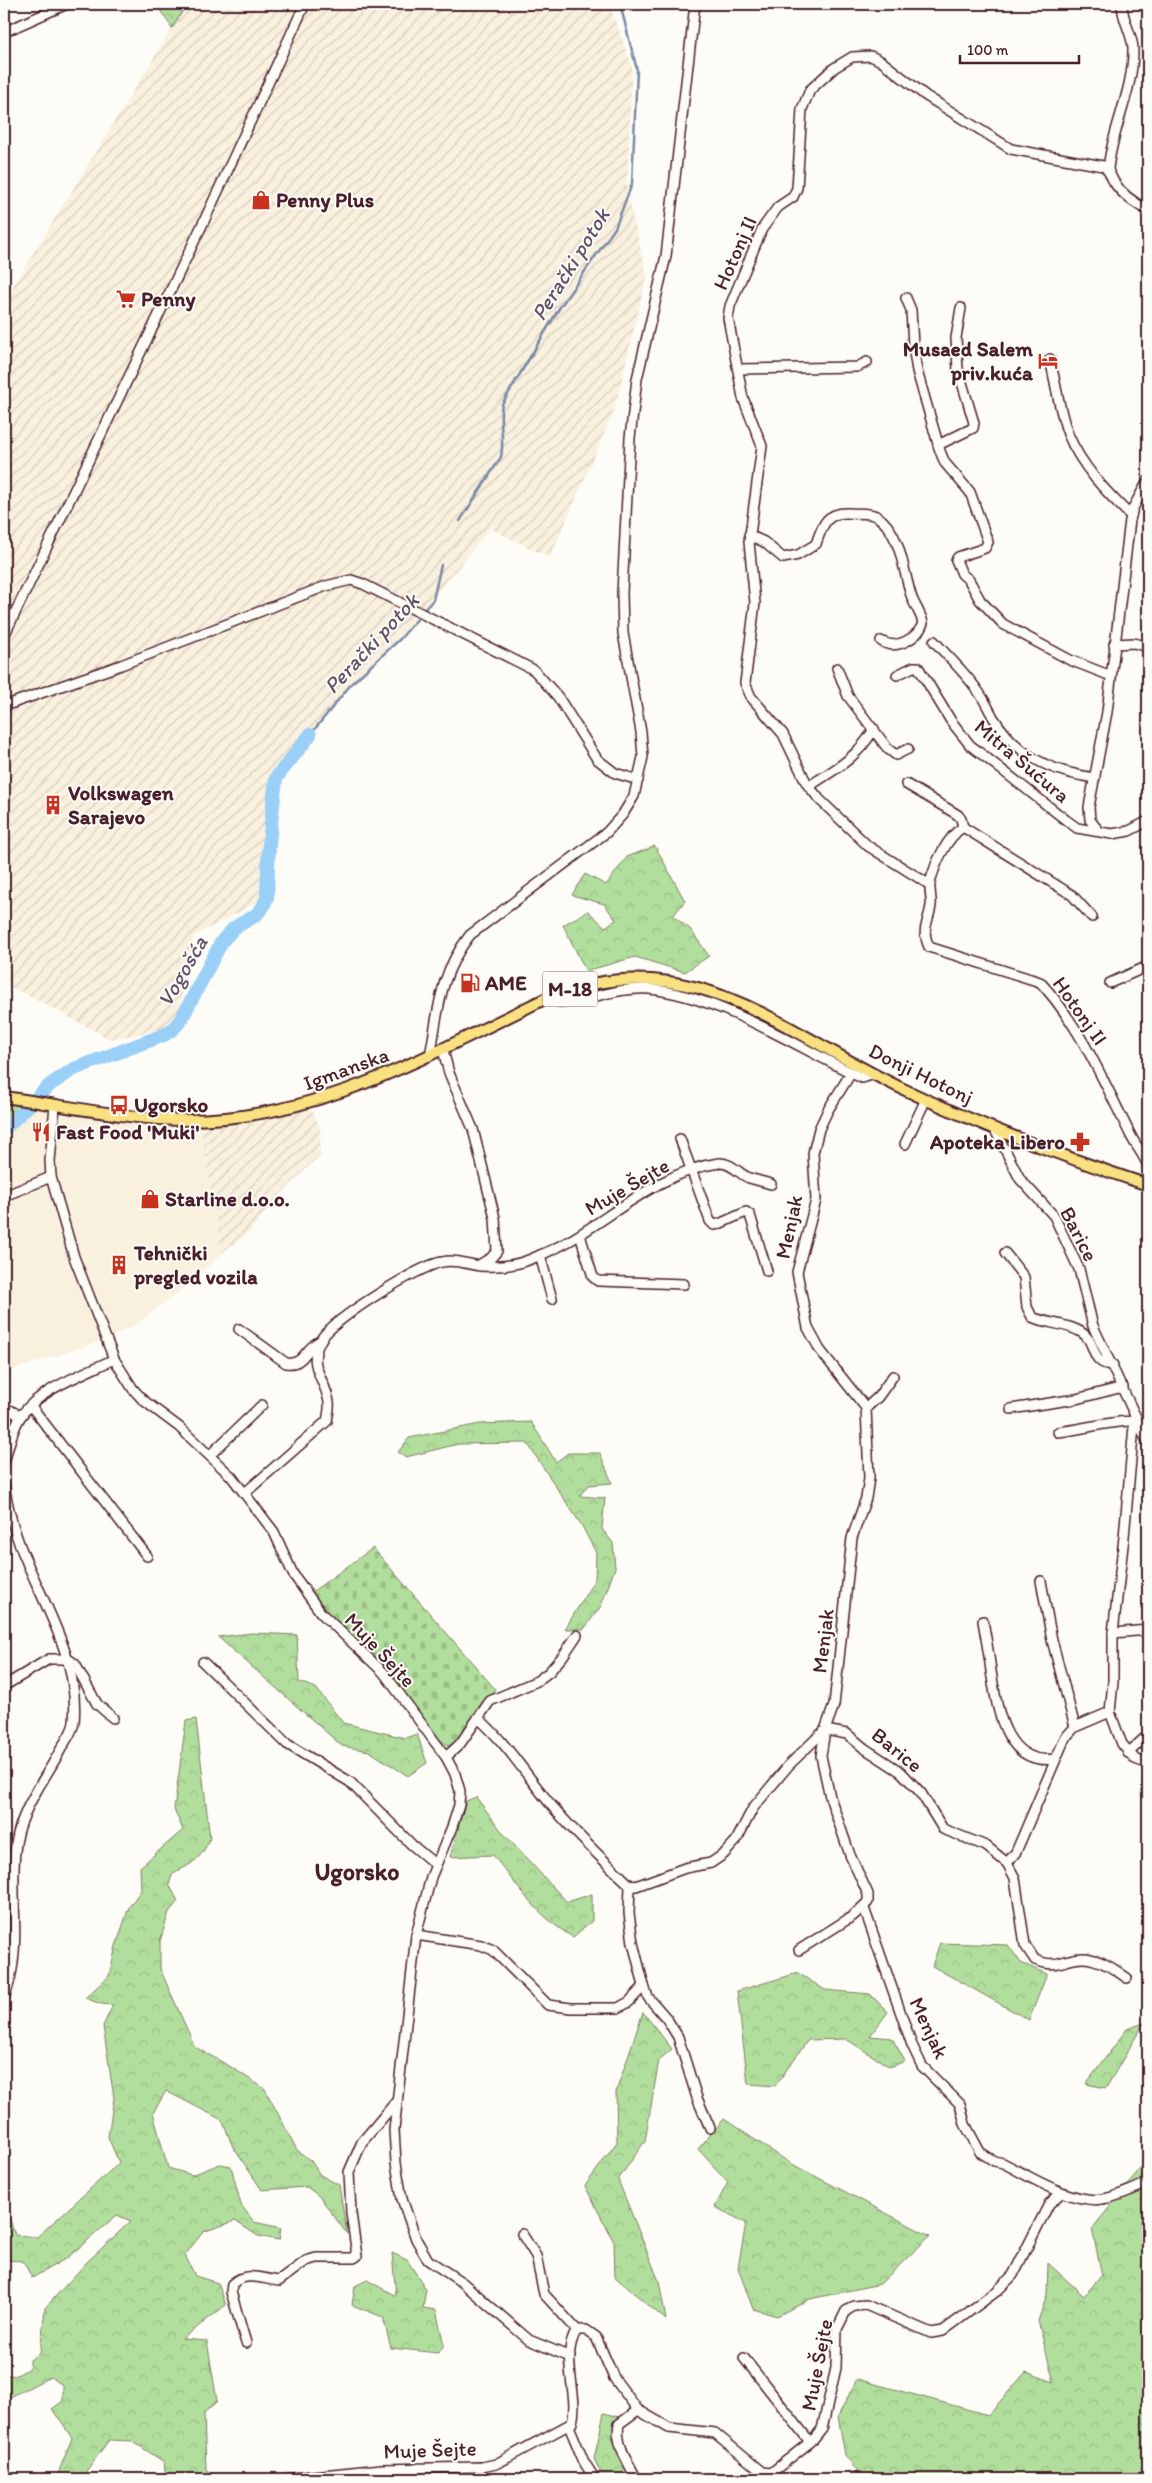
<svg xmlns="http://www.w3.org/2000/svg" width="1152" height="2483" font-family="Itim,sans-serif">
  <style>
    .built { fill: #f9f0de }
    .industrial { fill: url(#industrial-furrows) }
    .green { fill: url(#green-dots); stroke: #7e7e64 }
    .forest { fill: url(#forest-crowns); stroke: #7e7e64 }
    .cemetery { fill: url(#cemetery-stones); stroke: #7e7e64 }
    .lines { fill: none; stroke-linecap: round; stroke-linejoin: round }
    .stream { stroke: #7a89a6; stroke-width: 2.5 }
    .river { stroke: #9acff8; stroke-width: 14 }
    .minor-casing { stroke: #4a1f2b; stroke-width: 12 }
    .major-casing { stroke: #4a1f2b; stroke-width: 14 }
    .minor { stroke: #fdfcf7; stroke-width: 9 }
    .major { stroke: #f9e181; stroke-width: 10 }
    .labels { text-anchor: middle; stroke-width: 4; stroke-linejoin: round; paint-order: stroke }
    .shield { fill: #fdfcf7; stroke: #806168; stroke-width: 1 }
    .shield-label { font-size: 20px; font-weight: bold; fill: #4a1f2b }
    .poi-label { font-size: 21px; font-weight: bold; fill: #4a1f2b; stroke: #fdfcf7; text-anchor: start }
    .street-label { font-size: 21px; fill: #4a1f2b; stroke: #fdfcf7 }
    .water-label { font-size: 22px; font-style: italic; fill: #625468; stroke: #fdfcf7 }
    .quarter-label { font-size: 24px; font-weight: bold; fill: #4a1f2b; stroke: #fdfcf7 }
  </style>
  <defs>
    <pattern id="industrial-furrows" width="10" height="10" patternUnits="userSpaceOnUse" patternTransform="scale(1.25)"><rect width="10" height="10" fill="#f9f0de"/><path d="M-1 1l2-2M0 10L10 0M9 11l2-2" fill="none" stroke="#d7cdbf"/></pattern>
    <pattern id="green-dots" width="8" height="8" patternUnits="userSpaceOnUse" patternTransform="scale(1.25)"><rect width="8" height="8" fill="#b1de9c"/><path d="M2 2h.1M6 6h.1" fill="none" stroke="#9abe87" stroke-width="1.8" stroke-linecap="round"/></pattern>
    <pattern id="forest-crowns" width="20" height="18" patternUnits="userSpaceOnUse" patternTransform="scale(1.25)"><rect width="20" height="18" fill="#b1de9c"/><path d="M2 6a3 3 0 1 1 6 0M12 15a3 3 0 1 1 6 0" fill="none" stroke="#9abe87"/></pattern>
    <pattern id="cemetery-stones" width="16" height="16" patternUnits="userSpaceOnUse" patternTransform="scale(1.25)"><rect width="16" height="16" fill="#b1de9c"/><path d="M2 7V4a2 2 0 0 1 4 0v3zM10 15v-3a2 2 0 0 1 4 0v3z" fill="#9abe87"/></pattern>
  </defs>
  <rect width="100%" height="100%" fill="#fdfcf7"/>
  <filter id="ink" filterUnits="userSpaceOnUse"><feTurbulence type="fractalNoise" baseFrequency=".02" numOctaves="2"/><feDisplacementMap in="SourceGraphic" scale="10" xChannelSelector="R" yChannelSelector="G"/><feConvolveMatrix kernelMatrix="1 2 1 2 8 2 1 2 1" color-interpolation-filters="sRGB"/></filter>
  <g filter="url(#ink)">
    <polygon class="built" points="32,1102 199,1119 222,1253 184,1288 135,1325 106,1339 4,1373 4,1129"/>
    <g class="industrial">
      <polygon points="187,4 609,4 632,66 627,192 647,276 614,411 550,558 490,528 415,621 352,683 276,778 267,897 194,936 176,1027 110,1039 14,988 4,990 4,387 9,373 12,288"/>
      <polygon points="305,1104 313,1112 320,1128 320,1155 275,1200 250,1231 222,1253 199,1119"/>
    </g>
    <polygon class="green" points="4,1096 32,1102 4,1129"/>
    <g class="forest">
      <polygon points="156,4 187,4 172,28"/>
      <polygon points="655,846 685,901 673,916 690,929 709,956 685,972 635,957 586,971 563,925 588,911 605,927 616,920 604,904 572,895 585,874 606,885 627,857"/>
      <polygon points="531,1422 556,1462 568,1453 600,1453 612,1483 589,1485 579,1496 605,1498 602,1529 613,1543 615,1568 601,1606 584,1629 565,1629 595,1579 596,1553 582,1526 527,1443 458,1444 406,1457 398,1452 409,1438 480,1424"/>
      <polygon points="252,1633 297,1635 299,1682 316,1688 343,1723 405,1738 417,1734 427,1763 408,1776 369,1751 342,1746 218,1637"/>
      <path d="M196 1719 210 1838C201 1859 193 1864 173 1873L169 1884 178 1901 169 1912 160 1941V1969L195 2047 231 2067 265 2089 297 2150 311 2161 320 2175 339 2185 347 2234 320 2197 307 2187 262 2190 233 2147 222 2120 166 2091 153 2113 168 2168 192 2175 220 2164 231 2166 241 2205 254 2222 281 2228 279 2240 258 2236 235 2221 203 2232 185 2255 195 2276 218 2283 226 2305 182 2339 207 2341 217 2401 204 2413 206 2469 219 2479H166L164 2462 132 2441 109 2440 87 2470 83 2479H56L72 2438 52 2409 63 2401V2385L50 2377 4 2400V2374L15 2376 30 2368V2360L40 2353 45 2308 87 2262 131 2221 117 2215 67 2258 32 2278 23 2261 4 2260V2202L15 2235 37 2237 119 2163 108 2137 114 2098 103 2026 113 2005 101 2004 85 1998 109 1976 116 1946 129 1907 141 1890 140 1867 183 1830 174 1809 186 1721Z"/>
      <path d="M476 1797 503 1833 567 1902 592 1894V1921L573 1937C538 1917 517 1886 493 1855L450 1857 466 1801Z"/>
      <polygon points="940,1943 1008,1945 1021,1963 1047,1974 1029,2020 932,1966"/>
      <polygon points="798,1973 825,1990 870,1994 888,2012 870,2036 892,2038 905,2061 890,2067 846,2039 808,2040 775,2086 748,2084 737,1991"/>
      <polygon points="643,2012 672,2049 659,2060 645,2141 618,2180 659,2281 666,2320 615,2277 614,2242 585,2186 617,2142 616,2092"/>
      <polygon points="1144,2023 1106,2088 1086,2084 1127,2029"/>
      <polygon points="724,2119 790,2163 930,2236 880,2284 810,2299 777,2316 753,2309 738,2268 746,2223 715,2207 728,2182 698,2149"/>
      <polygon points="1147,2160 1148,2479 863,2479 845,2455 838,2416 857,2379 988,2415 1026,2372 1054,2382 1038,2321 1047,2295 1048,2263 1084,2296 1102,2275 1092,2229"/>
      <polygon points="392,2253 407,2260 426,2289 423,2308 436,2310 444,2345 438,2353 391,2348 383,2317 352,2305 355,2286 367,2280 396,2296"/>
      <polygon points="604,2413 620,2417 611,2435 632,2479 604,2479 594,2459"/>
    </g>
    <polygon class="cemetery" points="373,1548 495,1689 490,1700 455,1745 449,1746 437,1738 390,1674 342,1630 309,1594"/>
    <g class="lines">
      <g class="stream">
        <path d="M460 521 501 457C505 439 498 422 502 404L560 307 615 228 632 184 637 70 620 4"/>
        <polyline points="423,611 433,600 441,565"/>
        <polyline points="310,735 352,683 400,639 420,616"/>
      </g>
      <polyline class="river" points="4,1129 51,1084 74,1069 164,1035 173,1029 181,1020 222,941 234,928 256,915 263,907 267,897 269,843 276,778 310,735"/>
      <defs>
        <g id="minor">
          <polyline points="4,32 67,4"/>
          <path d="M1108 169C1112 128 1134 90 1133 48 1132 33 1122 20 1122 4"/>
          <polyline points="906,298 911,310 913,346 917,371 940,451 945,463 970,492 988,542 985,548 958,557 956,560 962,574 969,580 980,600 1003,624 1070,660 1111,676"/>
          <path d="M1050 359C1056 384 1059 410 1068 434 1081 466 1107 493 1131 516"/>
          <polyline points="738,369 857,367 867,362"/>
          <polyline points="938,445 973,428 974,423 958,369 956,338 961,308"/>
          <path d="M749 535 764 542 783 558 798 555 816 544C822 526 826 512 848 513 857 514 871 512 878 517 902 534 903 573 912 598 915 606 921 614 923 623 918 638 896 651 881 641"/>
          <polyline points="4,636 205,219 305,4"/>
          <path d="M934 641C950 659 970 677 982 697 986 703 989 710 993 717 1017 756 1051 772 1095 778"/>
          <polyline points="1114,644 1134,643 1148,647"/>
          <polyline points="837,668 848,696 888,749 896,755 908,749"/>
          <polyline points="897,675 913,667 918,667 951,721 970,745 1066,820 1077,828 1112,834 1129,831 1148,821"/>
          <polyline points="4,706 121,665 326,586 351,580 363,584 534,670 558,697 597,759 615,773 638,780"/>
          <polyline points="906,784 958,815 961,819 963,827 1072,895 1092,917"/>
          <path d="M809 786C836 769 857 758 874 729"/>
          <path d="M963 827C946 838 935 864 930 883 929 890 932 899 931 906 928 924 921 929 929 947L1040 982C1079 1023 1106 1086 1131 1136 1136 1146 1144 1155 1148 1166"/>
          <polyline points="1098,830 1090,820 1089,807 1107,712 1130,520 1133,508 1148,481"/>
          <path d="M930 885 868 846 820 800 807 784 783 734 751 697 745 683 755 603 749 542 762 446 743 398 728 318 730 306 762 229 778 207 793 197 797 188 802 109 810 90 834 68 852 57 871 56 881 61 926 96 1011 149 1103 166C1110 170 1110 176 1114 182 1122 195 1136 204 1148 210"/>
          <polyline points="1110,983 1148,966"/>
          <path d="M553 995 559 1002C589 1001 617 987 649 989 720 996 797 1047 862 1078L875 1074"/>
          <polyline points="443,1050 449,1073 473,1129 495,1218 497,1251 491,1258 479,1265"/>
          <path d="M430 1056C439 1008 439 975 470 935L607 832 623 814 634 796 643 757 641 732 623 633 622 593 630 438 637 379 666 256 695 4"/>
          <polyline points="55,1105 50,1161 51,1177 74,1257 114,1359 133,1389 143,1400 179,1427 231,1476 274,1532 293,1574 321,1613 384,1673 446,1757 455,1774 460,1791 459,1805 452,1827 431,1877 416,1935 394,2130 396,2163 402,2199 416,2239 428,2260 463,2283 529,2340 570,2357"/>
          <polyline points="994,1128 1020,1179 1054,1216 1079,1269 1093,1326 1148,1443"/>
          <polyline points="680,1139 710,1221 714,1225 719,1224 746,1212 750,1215 767,1271"/>
          <polyline points="905,1144 926,1099"/>
          <polyline points="4,1196 51,1177"/>
          <polyline points="580,1235 593,1277 598,1281 684,1284"/>
          <path d="M1005 1253 1024 1277 1027 1307 1032 1317C1047 1324 1066 1323 1081 1332 1098 1342 1089 1365 1113 1365"/>
          <polyline points="540,1255 552,1299"/>
          <path d="M239 1329 286 1363C303 1366 305 1349 318 1342"/>
          <polyline points="31,1406 147,1556"/>
          <polyline points="4,1407 21,1416"/>
          <polyline points="866,1408 878,1397 893,1376"/>
          <polyline points="1011,1409 1076,1399 1123,1387"/>
          <polyline points="1135,1415 1124,1537 1113,1633 1113,1682 1110,1712 1122,1744 1135,1759 1148,1764"/>
          <path d="M1058 1432C1084 1429 1109 1421 1135 1421"/>
          <polyline points="211,1454 262,1405"/>
          <path d="M4 1463C8 1448 12 1429 21 1416 38 1390 86 1373 114 1359"/>
          <path d="M4 1484C7 1504 12 1524 19 1543 41 1602 80 1656 74 1722 73 1732 65 1741 61 1749 43 1783 18 1812 15 1852 10 1900 23 1952 4 1998"/>
          <path d="M245 1493 327 1421C328 1415 330 1408 329 1402 325 1377 305 1365 322 1338 335 1318 419 1266 442 1262 455 1259 467 1264 480 1266 497 1267 515 1266 531 1259 548 1252 564 1245 579 1235 622 1208 667 1170 719 1163 731 1162 739 1174 749 1178 756 1180 764 1182 771 1184"/>
          <polyline points="1041,1581 1052,1640 1075,1727"/>
          <path d="M983 1621C986 1638 989 1654 991 1671 997 1707 1004 1766 1055 1759"/>
          <polyline points="1113,1633 1148,1630"/>
          <polyline points="203,1662 287,1744 350,1782 412,1845 436,1865"/>
          <polyline points="4,1686 49,1659 68,1659 75,1664 97,1704 113,1718"/>
          <path d="M478 1718C507 1743 527 1777 552 1806 576 1834 603 1860 630 1885L636 1886 685 1868 711 1863 724 1854 736 1841 753 1808 788 1766 825 1730"/>
          <path d="M825 1730 847 1734 864 1748 901 1772 921 1793 943 1829 986 1846 1007 1863 1015 1878 1025 1945 1035 1960C1061 1970 1063 1957 1085 1958 1102 1960 1114 1969 1127 1978"/>
          <polyline points="1128,1753 1148,1735"/>
          <polyline points="446,1757 460,1744 490,1701 537,1681 549,1672 563,1656 577,1635"/>
          <polyline points="1007,1863 1016,1852 1065,1738 1075,1727 1110,1712"/>
          <polyline points="630,1885 629,1913 633,1943 644,1986 648,1997 667,2019 678,2037 697,2098 710,2128"/>
          <path d="M864 1908 912 2045 922 2066 960 2104 965 2124 980 2152 994 2161 1003 2163C1031 2177 1077 2207 1108 2198 1122 2195 1135 2188 1148 2183"/>
          <polyline points="416,1935 481,1945 493,1950 548,2005 571,2008 618,2008 629,2002 644,1986"/>
          <polyline points="799,1950 853,1916 868,1902 868,1894 850,1855 830,1797 821,1756 825,1730 834,1705 852,1538 866,1498 869,1478 866,1408 820,1350 808,1328 797,1272 816,1200 813,1153 819,1129 828,1110 851,1073"/>
          <polyline points="522,2234 536,2256 544,2294 577,2330"/>
          <path d="M246 2343 231 2292 232 2284C246 2271 262 2279 279 2281L306 2261 316 2258H354L357 2256 351 2213 349 2172 362 2142 396 2102"/>
          <polyline points="744,2358 810,2442"/>
          <polyline points="569,2426 584,2462 595,2479"/>
          <path d="M283 2479 381 2469 482 2467 496 2464 572 2423C580 2394 559 2357 577 2330H586L596 2337 614 2378 638 2410 669 2428 715 2433 762 2472 771 2473 814 2439 822 2429 836 2368 837 2329 846 2311 854 2306 866 2305 931 2333 943 2331 997 2291 1013 2275 1049 2204 1061 2193"/>
          <path d="M637 2479C628 2463 615 2443 619 2424L638 2410"/>
        </g>
        <path id="major" d="M4 1097C64 1105 123 1119 184 1120 320 1121 435 1051 553 995 693 943 783 1032 901 1088 981 1126 1064 1157 1148 1185"/>
      </defs>
      <use href="#minor" class="minor-casing"/>
      <use href="#major" class="major-casing"/>
      <use href="#minor" class="minor"/>
      <use href="#major" class="major"/>
    </g>
  </g>
  <defs>
    <symbol id="shop-bare" viewBox="-9 -9 18 18"><path d="M-5-2.5h2.3a2.7 3.5 0 0 1 5.4 0H5L5.5 6h-11ZM-1.5-2.5h3a1.5 2.3 0 0 0-3 0Z" fill="#c8321e" stroke="#fdfcf7" stroke-width="2.5" paint-order="stroke"/></symbol>
    <symbol id="supermarket-bare" viewBox="-9 -9 18 18"><path d="M-6-5.5h2.5l.6 2H6L4.5 2H-2.5L-4.4-4H-6ZM-1.5 3.2a1.3 1.3 0 1 0 .1 0ZM3 3.2a1.3 1.3 0 1 0 .1 0Z" fill="#c8321e" stroke="#fdfcf7" stroke-width="2.5" paint-order="stroke"/></symbol>
    <symbol id="hotel-bare" viewBox="-9 -9 18 18"><path d="M-6-4.5h1.5V1H6V5H4.5V3h-9V5H-6ZM-4 0a1.8 1.8 0 1 1 3.6 0ZM.5 0V-2.5h3Q6-2.5 6 0Z" fill="#c8321e" stroke="#fdfcf7" stroke-width="2.5" paint-order="stroke"/></symbol>
    <symbol id="building-bare" viewBox="-9 -9 18 18"><path d="M-4-6H4V6H1V3H-1V6H-4ZM-2.5-4.3h1.7v1.8h-1.7ZM.8-4.3h1.7v1.8H.8ZM-2.5-1h1.7V.8h-1.7ZM.8-1h1.7V.8H.8Z" fill="#c8321e" stroke="#fdfcf7" stroke-width="2.5" paint-order="stroke"/></symbol>
    <symbol id="fuel-bare" viewBox="-9 -9 18 18"><path d="M-5.5-6h7V0h2V4h1.3V-2.5L3-4.5l.8-.8L6-3V5H2.5V1h-1V6h-7ZM-4.2-4.7v3.2H.2V-4.7Z" fill="#c8321e" stroke="#fdfcf7" stroke-width="2.5" paint-order="stroke"/></symbol>
    <symbol id="bus-bare" viewBox="-9 -9 18 18"><path d="M-5-6H5V4H4V6H2V4H-2V6H-4V4H-5ZM-3.5-4V0h7V-4ZM-3.5 1.2v1.5H-2V1.2ZM2 1.2v1.5H3.5V1.2Z" fill="#c8321e" stroke="#fdfcf7" stroke-width="2.5" paint-order="stroke"/></symbol>
    <symbol id="restaurant-bare" viewBox="-9 -9 18 18"><path d="M-5-6h1v4h1v-4h1v4h1v-4h1v5L-1.5 .5V6h-2V.5L-5-1ZM5-6V6H3V1.5H1.5Q1.5-4 5-6Z" fill="#c8321e" stroke="#fdfcf7" stroke-width="2.5" paint-order="stroke"/></symbol>
    <symbol id="pharmacy-bare" viewBox="-9 -9 18 18"><path d="M-2-6h4v4h4v4h-4v4h-4v-4h-4v-4h4Z" fill="#c8321e" stroke="#fdfcf7" stroke-width="2.5" paint-order="stroke"/></symbol>
  </defs>
  <g fill-rule="evenodd">
    <use href="#shop-bare" x="247" y="186" width="28" height="28"/>
    <use href="#supermarket-bare" x="112" y="285" width="28" height="28"/>
    <use href="#hotel-bare" x="1034" y="347" width="28" height="28"/>
    <use href="#building-bare" x="39" y="791" width="28" height="28"/>
    <use href="#fuel-bare" x="456" y="969" width="28" height="28"/>
    <use href="#bus-bare" x="105" y="1091" width="28" height="28"/>
    <use href="#restaurant-bare" x="27" y="1118" width="28" height="28"/>
    <use href="#pharmacy-bare" x="1066" y="1128" width="28" height="28"/>
    <use href="#shop-bare" x="136" y="1185" width="28" height="28"/>
    <use href="#building-bare" x="105" y="1251" width="28" height="28"/>
  </g>
  <g class="labels">
    <rect class="shield" x="542.5" y="971.5" width="55" height="35" rx="4"/>
    <g class="shield-label">
      <text x="570" y="996">M-18</text>
    </g>
    <g class="poi-label">
      <text x="276" y="207">Penny Plus</text>
      <text x="141" y="306">Penny</text>
      <text x="1033" y="356" text-anchor="end">Musaed Salem<tspan x="1033" dy="24">priv.kuća</tspan></text>
      <text x="68" y="800">Volkswagen<tspan x="68" dy="24">Sarajevo</tspan></text>
      <text x="485" y="990">AME</text>
      <text x="134" y="1112">Ugorsko</text>
      <text x="56" y="1139">Fast Food 'Muki'</text>
      <text x="1065" y="1149" text-anchor="end">Apoteka Libero</text>
      <text x="165" y="1206">Starline d.o.o.</text>
      <text x="134" y="1260">Tehnički<tspan x="134" dy="24">pregled vozila</tspan></text>
    </g>
    <g class="street-label">
      <text transform="translate(735 253) rotate(-66)" y="7">Hotonj II</text>
      <text transform="translate(1022 761) rotate(40)" y="7">Mitra Šućura</text>
      <text transform="translate(1080 1011) rotate(55)" y="7">Hotonj II</text>
      <text transform="translate(346 1069) rotate(-20)" y="7">Igmanska</text>
      <text transform="translate(921 1074) rotate(26)" y="7">Donji Hotonj</text>
      <text transform="translate(627 1187) rotate(-30)" y="7">Muje Šejte</text>
      <text transform="translate(789 1227) rotate(-78)" y="7">Menjak</text>
      <text transform="translate(1079 1234) rotate(63)" y="7">Barice</text>
      <text transform="translate(823 1641) rotate(-83)" y="7">Menjak</text>
      <text transform="translate(380 1650) rotate(47)" y="7">Muje Šejte</text>
      <text transform="translate(897 1750) rotate(39)" y="7">Barice</text>
      <text transform="translate(929 2028) rotate(65)" y="7">Menjak</text>
      <text transform="translate(817 2365) rotate(-79)" y="7">Muje Šejte</text>
      <text transform="translate(430 2450) rotate(-2)" y="7">Muje Šejte</text>
    </g>
    <g class="water-label">
      <text transform="translate(570 264) rotate(-58)" y="8">Perački potok</text>
      <text transform="translate(371 643) rotate(-47)" y="8">Perački potok</text>
      <text transform="translate(182 971) rotate(-60)" y="8">Vogošća</text>
    </g>
    <g class="quarter-label">
      <text x="357" y="1880">Ugorsko</text>
    </g>
  </g>
  <rect width="1152" height="2483" fill="none" stroke="#fdfcf7" stroke-width="20"/>
  <rect x="10" y="10" width="1132" height="2463" fill="none" stroke="#4a1f2b" stroke-width="2" filter="url(#ink)"/>
  <path d="M960 55v8h119v-8" fill="none" stroke="#4a1f2b" stroke-width="2.5"/>
  <text x="967" y="55" font-size="15" fill="#4a1f2b" stroke="#fdfcf7" stroke-width="4" paint-order="stroke">100 m</text>
</svg>
